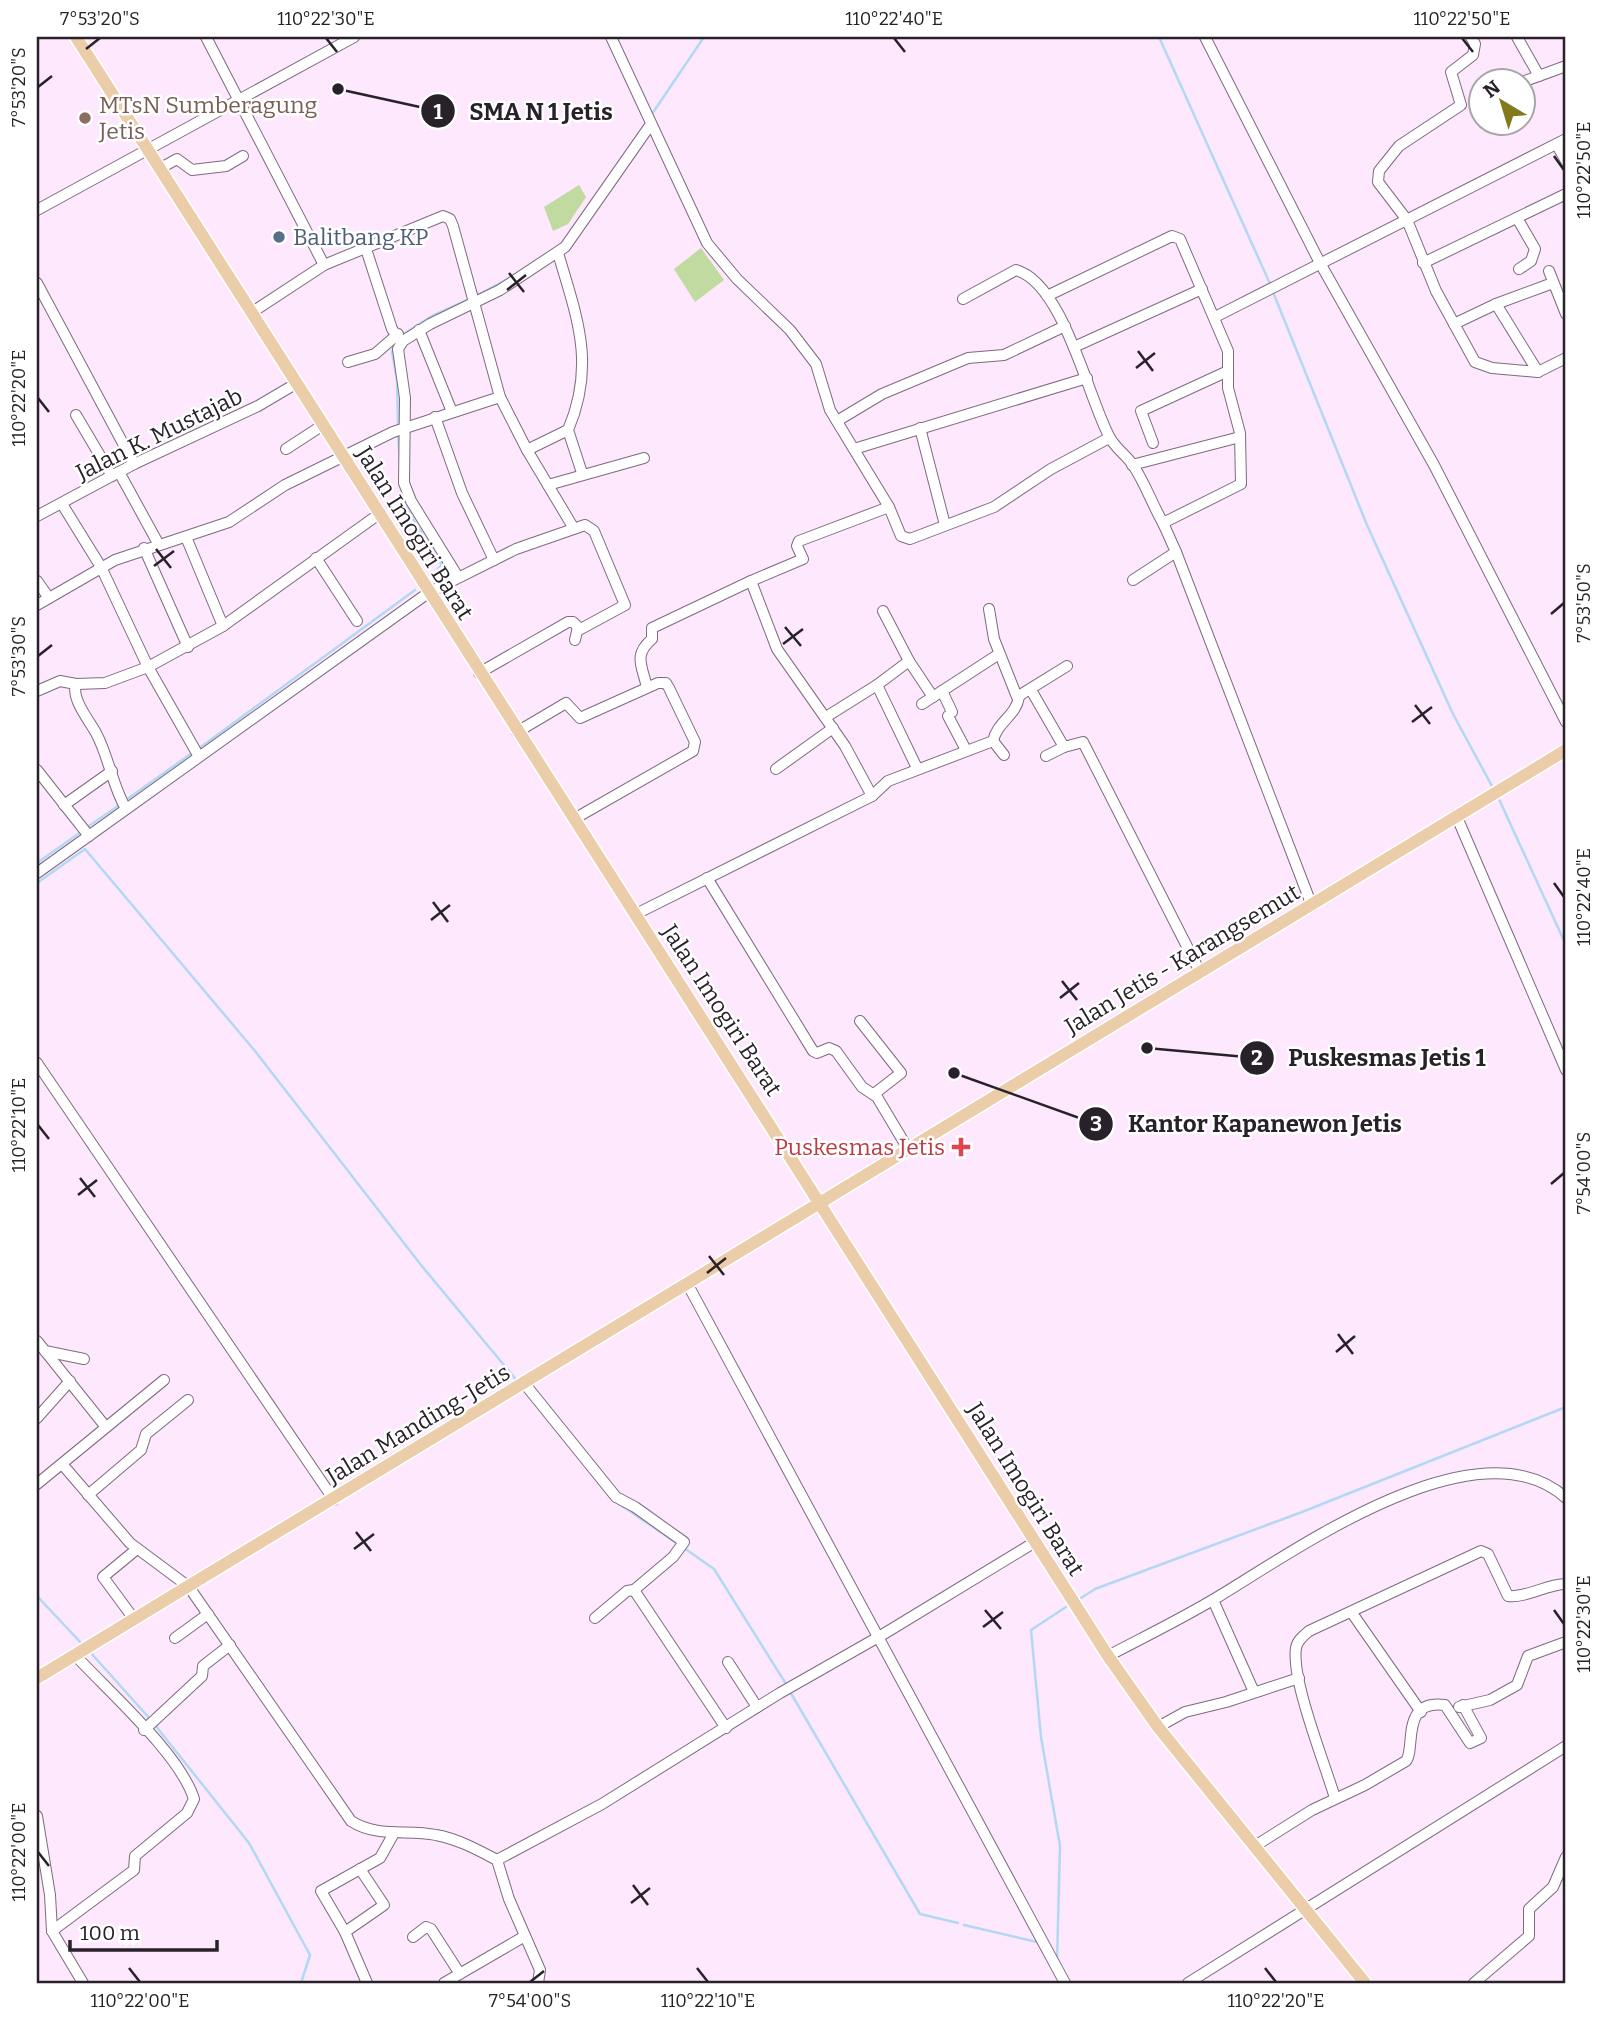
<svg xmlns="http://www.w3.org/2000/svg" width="1603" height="2020" font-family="Bitter,serif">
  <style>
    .green { fill: #c0daa0 }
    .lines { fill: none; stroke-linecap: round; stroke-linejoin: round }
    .stream { stroke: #b3d8f5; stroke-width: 2.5 }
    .minor-casing { stroke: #7d6b7e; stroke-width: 12 }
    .major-casing { stroke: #fff; stroke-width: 15 }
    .minor { stroke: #fff; stroke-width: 10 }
    .major { stroke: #eccda9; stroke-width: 12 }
    .ticks { fill: none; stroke: #282129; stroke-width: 2.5 }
    .education-dot { fill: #8d6e63; stroke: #fff; stroke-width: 2.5 }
    .service-dot { fill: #5c6f8a; stroke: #fff; stroke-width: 2.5 }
    .health-dot { fill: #e0444e; stroke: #fff; stroke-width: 2.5 }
    .labels { text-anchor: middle; stroke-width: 5; stroke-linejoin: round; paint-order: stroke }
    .education-label { font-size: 23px; fill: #785e54; stroke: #fff; text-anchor: start }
    .service-label { font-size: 23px; fill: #4e5e75; stroke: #fff; text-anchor: start }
    .street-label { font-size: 23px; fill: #282129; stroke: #fff }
    .health-label { font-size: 23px; fill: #be3a42; stroke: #fff; text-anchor: end }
    .leader { fill: none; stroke: #282129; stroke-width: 2.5 }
    .callout-dot { fill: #282129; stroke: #fff; stroke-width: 2.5 }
    .mark-label { font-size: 21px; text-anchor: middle; font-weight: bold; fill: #fff }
    .callout-label { font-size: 24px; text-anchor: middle; font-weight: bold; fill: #282129; stroke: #fff; stroke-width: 5; stroke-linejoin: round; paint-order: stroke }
    .neatline { fill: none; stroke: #282129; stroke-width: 2.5 }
    .ticks-label { font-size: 18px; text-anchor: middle; fill: #282129 }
  </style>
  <rect width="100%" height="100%" fill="#fde8fe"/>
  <g class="green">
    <polygon points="579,185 586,197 568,224 553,231 544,207"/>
    <polygon points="701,248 724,280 695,302 674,269"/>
  </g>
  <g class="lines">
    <g class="stream">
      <polyline points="1159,37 1271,286"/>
      <polyline points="652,114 704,37"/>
      <polyline points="1273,292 1367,525 1453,714 1493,788"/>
      <polyline points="476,296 513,276"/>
      <polyline points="402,335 432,316 470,299"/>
      <polyline points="395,342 392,352 397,380 398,428"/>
      <polyline points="398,435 400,460"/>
      <polyline points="407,504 411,516 442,565 437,570"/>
      <polyline points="198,749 415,590"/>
      <polyline points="1498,797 1566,945"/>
      <polyline points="126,800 192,753"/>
      <polyline points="86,828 121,804"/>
      <polyline points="37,863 81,832"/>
      <polyline points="37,883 85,849 255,1051 421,1265 518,1382"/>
      <polyline points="612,1499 678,1544"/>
      <polyline points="684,1548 714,1569 786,1684"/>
      <polyline points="37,1596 83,1645"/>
      <polyline points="1081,1598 1095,1589 1302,1512 1566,1407"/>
      <polyline points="90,1652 151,1720"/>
      <polyline points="789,1690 920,1914 958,1923"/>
      <polyline points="155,1725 249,1843 310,1955 301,1983"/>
      <polyline points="964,1925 1037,1942 1041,1947"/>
      <polyline points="1057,1961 1060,1846 1041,1737 1031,1630 1066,1607"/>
    </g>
    <defs>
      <g id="minor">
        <polyline points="206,37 324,265"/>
        <polyline points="611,37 707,243 737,279 790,330 816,364 830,410 889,507 901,536 910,539 994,507 1051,469 1109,438"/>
        <polyline points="1205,37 1320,263 1434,465 1566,722"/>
        <polyline points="1471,37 1475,44 1473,55 1451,72 1461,105 1399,146 1379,171 1378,182 1407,220 1436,291 1475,362 1492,368 1538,372 1566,358"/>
        <polyline points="1517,37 1539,76"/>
        <polyline points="1522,82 1566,66"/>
        <polyline points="1557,145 1566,161"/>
        <polyline points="159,169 177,159 192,170 226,166 243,156"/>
        <polyline points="37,210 354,37"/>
        <polyline points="1517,218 1535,249 1531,261 1519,269"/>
        <polyline points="366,249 392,329 401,342"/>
        <path d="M558 253C577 318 596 364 568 430L582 473"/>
        <polyline points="1423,263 1566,194"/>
        <polyline points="1549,271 1566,314"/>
        <polyline points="37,283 134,464"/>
        <path d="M963 299 1016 270C1063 283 1088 397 1109 436 1114 447 1126 455 1133 465 1145 483 1152 504 1163 523L1241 484 1240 433 1228 388V351L1180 239 1172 236 1047 296"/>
        <polyline points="1496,304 1538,372"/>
        <polyline points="1215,317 1566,139"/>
        <polyline points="1454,324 1496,304 1553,283"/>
        <polyline points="419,330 452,412"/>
        <polyline points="1074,347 1202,289"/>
        <polyline points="348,362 375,354 398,334"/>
        <polyline points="500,397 527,450 573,527"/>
        <polyline points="76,415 112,476"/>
        <polyline points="435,417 462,493 494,560"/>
        <polyline points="837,421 882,394 968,358 1004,355 1065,326"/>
        <polyline points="920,428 945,525"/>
        <polyline points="1153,443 1141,411 1228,371"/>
        <polyline points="286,449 323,425"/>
        <polyline points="854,449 1087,378"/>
        <polyline points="527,450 568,430"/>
        <polyline points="1132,465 1240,437"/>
        <polyline points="119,472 159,545"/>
        <polyline points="548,485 644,458"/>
        <polyline points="62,504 101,567 148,667 198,755"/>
        <polyline points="37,516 134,464 258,406 297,383"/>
        <polyline points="186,537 223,626"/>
        <polyline points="144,548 188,647"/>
        <polyline points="1176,552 1312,906"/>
        <polyline points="316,558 357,621"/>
        <polyline points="458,577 411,501 404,483 405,398 398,349 403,341 430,324 500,290 565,247 651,124"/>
        <polyline points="1133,580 1176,552 1163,523"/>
        <polyline points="37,581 49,598"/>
        <polyline points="37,605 115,560 229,522 285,485 393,432 500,397 453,226 450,219 443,216 324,265 251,313"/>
        <polyline points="989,609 994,639 1017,697 1067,666"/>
        <polyline points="883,611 909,661 933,697"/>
        <polyline points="909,661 877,685 917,768"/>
        <polyline points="479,673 568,622 573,622 580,629"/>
        <path d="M76 684C71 699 89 720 96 733 109 757 112 785 126 809"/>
        <path d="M647 687C642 666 633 655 652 639V628L751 581"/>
        <polyline points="1031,690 1064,747 1083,742 1200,972"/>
        <polyline points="37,691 60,681 76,684 105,683 148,667 223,626 379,514"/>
        <polyline points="942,691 952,712"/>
        <polyline points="922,704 999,654"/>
        <polyline points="948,716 966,750"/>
        <polyline points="826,717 877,685"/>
        <polyline points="517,732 566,703 580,718 658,683 666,683 669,688 695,742 693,751 574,819"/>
        <polyline points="993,741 1004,755"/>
        <polyline points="1046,756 1064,747"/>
        <polyline points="776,769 833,728"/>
        <polyline points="37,770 89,836"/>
        <polyline points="872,796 845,746 777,649 751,581 803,559 797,546 799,541 889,507"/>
        <polyline points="64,805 112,771"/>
        <polyline points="1456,815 1566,1070"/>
        <polyline points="37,873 428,593 516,549 585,525 594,531 625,605 577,631 575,640"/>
        <polyline points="707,878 813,1051 817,1053 829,1048 836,1051 862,1087 877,1097 908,1149"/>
        <path d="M636 914 872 796 888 781 993 741C997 722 1016 716 1019 697"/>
        <polyline points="860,1021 901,1073 874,1094"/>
        <polyline points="37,1063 334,1500"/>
        <polyline points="688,1285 1065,1983"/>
        <polyline points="37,1341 105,1426"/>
        <polyline points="45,1351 84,1359"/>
        <polyline points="524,1383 616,1497 635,1507 684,1542 673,1557 634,1590 726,1728"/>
        <polyline points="37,1418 70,1381"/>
        <path d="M62 1464 130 1543 189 1587 351 1821C377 1838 408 1829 436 1835 458 1839 478 1850 497 1860L509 1899 540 1970 538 1983"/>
        <polyline points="37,1484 164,1380"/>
        <polyline points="88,1495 141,1450 146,1434 188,1400"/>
        <polyline points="1213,1600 1254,1692"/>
        <polyline points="1352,1613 1421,1712"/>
        <polyline points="595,1618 627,1591 634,1590"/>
        <polyline points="134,1619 103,1577 137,1549"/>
        <polyline points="175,1638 208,1614"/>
        <path d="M1108 1656C1144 1637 1181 1619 1216 1598 1296 1550 1478 1419 1566 1498"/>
        <polyline points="728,1662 757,1707"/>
        <polyline points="1459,1707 1490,1700 1517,1685 1528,1656 1566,1642"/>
        <polyline points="1158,1727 1185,1712 1226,1702 1299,1678"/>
        <polyline points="144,1730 202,1676 203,1666 230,1645"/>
        <path d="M1335 1798C1325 1764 1291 1680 1296 1648 1297 1641 1303 1636 1309 1631L1481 1551 1488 1554 1508 1596C1527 1598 1547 1584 1566 1584"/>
        <polyline points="37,1816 50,1895 52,1931 83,1983"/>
        <path d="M1255 1846 1312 1810 1365 1785 1406 1761C1416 1748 1400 1699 1445 1705L1470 1743 1481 1738 1463 1705"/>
        <polyline points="497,1860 602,1804 780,1693 882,1635 1035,1542"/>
        <path d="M52 1931 134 1870 135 1856 187 1813 194 1799C180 1754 108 1691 74 1654"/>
        <polyline points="345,1932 384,1905 360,1869"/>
        <polyline points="413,1937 426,1927 431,1929 460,1974"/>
        <polyline points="367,1983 345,1932 321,1891 380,1858 394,1833"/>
        <polyline points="444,1983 525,1936"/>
        <polyline points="1188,1983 1566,1746"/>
        <polyline points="1474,1983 1529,1936 1529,1909 1553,1887 1566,1857"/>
      </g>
      <g id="major">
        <polyline points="76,37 1108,1656 1158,1727 1365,1983"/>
        <polyline points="37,1678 1566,750"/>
      </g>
    </defs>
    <use href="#minor" class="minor-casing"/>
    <use href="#major" class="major-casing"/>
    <use href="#minor" class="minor"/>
    <use href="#major" class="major"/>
  </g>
  <path class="ticks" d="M326 38 337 52M894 38 905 52M1462 38 1473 52M86 49 100 38M38 87 52 76M1554 156 1564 170M509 273 524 292M507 290 526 275M1138 351 1153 371M1136 368 1155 353M38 398 49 412M156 549 171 568M154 566 174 551M1551 614 1564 603M785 627 801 646M783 644 803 629M38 656 52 645M1415 705 1430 724M1412 722 1432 707M1554 883 1564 897M433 902 448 922M431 920 450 905M1062 981 1077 1000M1060 998 1079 983M38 1125 49 1139M80 1178 95 1197M1551 1184 1564 1173M78 1195 97 1180M709 1256 724 1275M707 1273 726 1258M1338 1334 1353 1354M1336 1352 1355 1336M356 1532 371 1551M354 1549 374 1534M985 1610 1001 1629M1554 1610 1564 1624M983 1627 1003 1612M38 1852 49 1866M633 1885 648 1905M631 1903 650 1888M129 1968 140 1982M697 1968 708 1982M1265 1968 1276 1982M530 1982 544 1971"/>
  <circle class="education-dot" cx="85" cy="118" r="7"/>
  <circle class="service-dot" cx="279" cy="237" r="7"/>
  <path class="health-dot" d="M957.5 1136.5h7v7h7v7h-7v7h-7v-7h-7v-7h7z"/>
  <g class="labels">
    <g class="education-label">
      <text x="99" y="113">MTsN Sumberagung<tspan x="99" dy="26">Jetis</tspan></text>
    </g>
    <g class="service-label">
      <text x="293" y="245">Balitbang KP</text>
    </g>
    <g class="street-label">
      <text transform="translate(159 434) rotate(-26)" y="8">Jalan K. Mustajab</text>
      <text transform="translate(415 533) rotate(58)" y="8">Jalan Imogiri Barat</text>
      <text transform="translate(1182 959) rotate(-31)" y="8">Jalan Jetis - Karangsemut</text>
      <text transform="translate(722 1010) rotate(57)" y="8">Jalan Imogiri Barat</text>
      <text transform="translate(418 1424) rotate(-31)" y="8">Jalan Manding-Jetis</text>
      <text transform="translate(1026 1489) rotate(58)" y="8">Jalan Imogiri Barat</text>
    </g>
    <g class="health-label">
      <text x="945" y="1155">Puskesmas Jetis</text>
    </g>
  </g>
  <path class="leader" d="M338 89L438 111M1147 1048L1257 1058M954 1073L1096 1124"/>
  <g class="callout-dot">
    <circle cx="338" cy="89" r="7"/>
    <circle cx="1147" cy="1048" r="7"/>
    <circle cx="954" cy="1073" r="7"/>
    <circle cx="438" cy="111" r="18"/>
    <circle cx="1257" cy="1058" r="18"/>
    <circle cx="1096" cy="1124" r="18"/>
  </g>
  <g class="mark-label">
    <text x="438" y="119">1</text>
    <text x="1257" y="1065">2</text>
    <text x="1096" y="1131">3</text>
  </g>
  <g class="callout-label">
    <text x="541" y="120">SMA N 1 Jetis</text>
    <text x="1387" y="1066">Puskesmas Jetis 1</text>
    <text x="1265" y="1132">Kantor Kapanewon Jetis</text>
  </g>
  <rect width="1603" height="2020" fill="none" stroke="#ffffff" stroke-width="77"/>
  <g transform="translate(1502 102) rotate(322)"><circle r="33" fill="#ffffff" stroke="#a9a6a9" stroke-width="2"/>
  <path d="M0-5L12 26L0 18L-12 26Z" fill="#83791d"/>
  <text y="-10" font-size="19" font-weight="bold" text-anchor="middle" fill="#282129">N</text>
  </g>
  <path d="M70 1940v10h147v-10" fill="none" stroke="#282129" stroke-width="3.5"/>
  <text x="80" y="1940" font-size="21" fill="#282129" stroke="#ffffff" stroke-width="5" paint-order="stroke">100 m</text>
  <rect x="38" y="38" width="1526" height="1944" class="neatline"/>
  <g class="ticks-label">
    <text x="100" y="25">7°53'20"S</text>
    <text x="326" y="25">110°22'30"E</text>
    <text x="894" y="25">110°22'40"E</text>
    <text x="1462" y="25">110°22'50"E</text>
    <text transform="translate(19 87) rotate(-90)" y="6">7°53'20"S</text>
    <text transform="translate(1584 170) rotate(-90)" y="6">110°22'50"E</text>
    <text transform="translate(19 398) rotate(-90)" y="6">110°22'20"E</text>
    <text transform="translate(1584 603) rotate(-90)" y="6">7°53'50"S</text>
    <text transform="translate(19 656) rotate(-90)" y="6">7°53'30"S</text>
    <text transform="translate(1584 897) rotate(-90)" y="6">110°22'40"E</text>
    <text transform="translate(19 1125) rotate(-90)" y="6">110°22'10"E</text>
    <text transform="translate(1584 1173) rotate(-90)" y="6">7°54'00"S</text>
    <text transform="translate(1584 1624) rotate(-90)" y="6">110°22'30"E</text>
    <text transform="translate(19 1852) rotate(-90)" y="6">110°22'00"E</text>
    <text x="140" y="2007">110°22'00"E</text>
    <text x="530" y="2007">7°54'00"S</text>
    <text x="708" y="2007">110°22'10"E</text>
    <text x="1276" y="2007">110°22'20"E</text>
  </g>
</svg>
